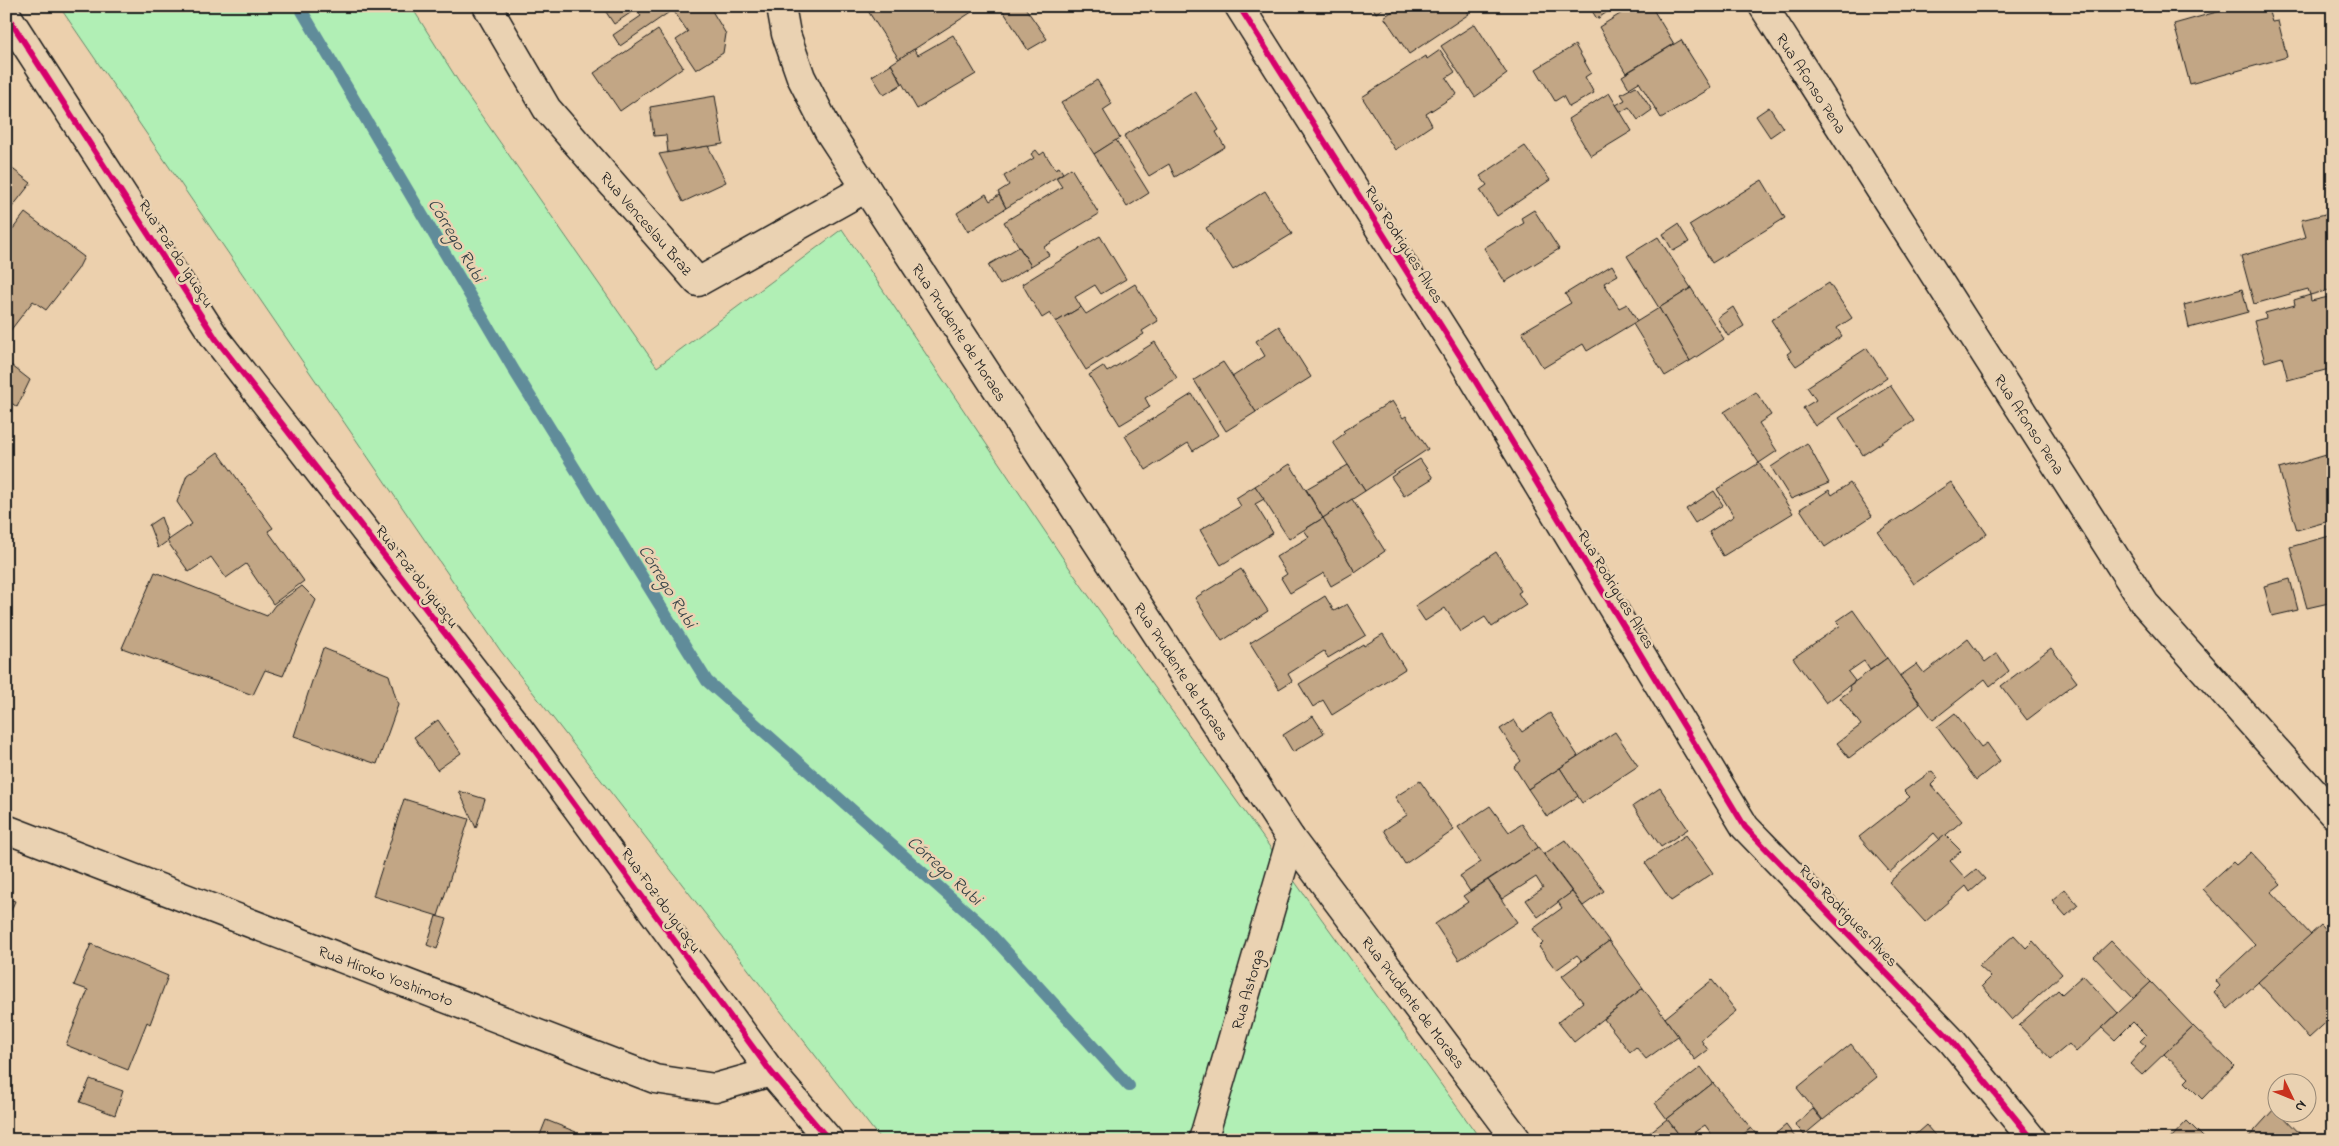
<svg xmlns="http://www.w3.org/2000/svg" width="2339" height="1146" font-family="'Indie Flower',sans-serif">
  <style>
    .green { fill: #b1efb5; stroke: #668668 }
    .lines { fill: none; stroke-linecap: round; stroke-linejoin: round }
    .stream { stroke: #608c9a; stroke-width: 12 }
    .building { fill: #c2a685; stroke: #1c1c1c }
    .street-casing { stroke: #1c1c1c; stroke-width: 31 }
    .street { stroke: #ead2b2; stroke-width: 28 }
    .cycleway-casing { stroke: #ead2b2; stroke-width: 9 }
    .cycleway { stroke: #d6006c; stroke-width: 6 }
    .labels { text-anchor: middle; stroke-width: 5; stroke-linejoin: round; paint-order: stroke }
    .street-label { font-size: 16px; fill: #1c1c1c; stroke: #ead2b2 }
    .water-label { font-size: 18px; font-style: italic; fill: #334146; stroke: #ead2b2 }
  </style>
  <rect width="100%" height="100%" fill="#ecd0ad"/>
  <filter id="ink" filterUnits="userSpaceOnUse"><feTurbulence type="fractalNoise" baseFrequency=".02" numOctaves="2"/><feDisplacementMap in="SourceGraphic" scale="10" xChannelSelector="R" yChannelSelector="G"/><feConvolveMatrix kernelMatrix="1 2 1 2 8 2 1 2 1" color-interpolation-filters="sRGB"/></filter>
  <g filter="url(#ink)">
    <polygon class="green" points="59,6 411,6 467,95 657,367 842,229 1081,585 1481,1140 881,1140 500,650"/>
    <g class="lines">
      <polyline class="stream" points="299,6 515,372 707,681 984,927 1129,1086"/>
    </g>
    <g class="building">
      <polygon points="602,6 678,6 620,46 613,35 641,16 636,9 614,24"/>
      <polygon points="678,6 709,6 726,34 723,53 696,70 676,40 688,32 673,10"/>
      <polygon points="868,6 981,6 899,59 868,11"/>
      <polygon points="1000,6 1024,6 1047,39 1028,50"/>
      <polygon points="1372,6 1387,6 1376,13"/>
      <polygon points="1400,6 1464,6 1469,14 1409,54 1384,17"/>
      <polygon points="1589,6 1616,6 1597,19"/>
      <polygon points="1633,6 1651,6 1674,44 1626,73 1599,27"/>
      <polygon points="2226,6 2267,6 2272,22 2278,21 2287,57 2190,84 2174,24 2227,9"/>
      <polygon points="1475,24 1507,74 1475,97 1441,46"/>
      <polygon points="658,30 683,67 620,111 594,73"/>
      <polygon points="953,35 976,74 917,109 891,64 914,49 918,55"/>
      <polygon points="1681,40 1711,88 1661,118 1639,82 1629,88 1622,76"/>
      <polygon points="1575,45 1591,73 1585,77 1594,93 1569,107 1563,96 1555,101 1536,69"/>
      <polygon points="1440,50 1455,72 1446,78 1457,94 1426,114 1432,125 1395,150 1362,97 1426,56 1427,59"/>
      <polygon points="891,64 902,84 884,95 872,76"/>
      <polygon points="1097,80 1112,104 1103,110 1120,138 1094,154 1061,103"/>
      <polygon points="1636,86 1652,110 1638,120 1629,107 1621,112 1616,105 1625,100 1621,94"/>
      <polygon points="1195,91 1219,130 1216,132 1225,147 1175,177 1169,164 1149,176 1124,136"/>
      <polygon points="1609,93 1632,131 1591,156 1568,119"/>
      <polygon points="715,96 723,144 668,153 666,135 654,136 650,107"/>
      <polygon points="1769,107 1783,128 1770,137 1756,116"/>
      <polygon points="1116,140 1149,193 1127,207 1094,154"/>
      <polygon points="708,146 726,182 683,202 659,154"/>
      <polygon points="1525,146 1550,180 1497,216 1480,190 1487,185 1480,176"/>
      <polygon points="1036,150 1040,155 1044,152 1055,169 1059,167 1063,173 1006,208 998,192 1009,185 1004,176 1034,158 1031,154"/>
      <polygon points="6,164 31,183 6,215"/>
      <polygon points="1071,168 1099,214 1044,247 1049,255 1031,266 1004,222 1062,187 1056,178"/>
      <polygon points="1762,180 1785,218 1712,263 1689,225"/>
      <polygon points="1265,191 1292,234 1233,270 1206,228"/>
      <polygon points="986,194 990,201 999,195 1006,208 968,232 957,213"/>
      <polygon points="1534,210 1559,249 1505,282 1484,248 1524,223 1521,218"/>
      <polygon points="2333,212 2333,289 2310,295 2308,289 2254,304 2241,256 2306,237 2301,220"/>
      <polygon points="25,213 84,257 78,269 46,310 33,301 10,331 6,328 6,238"/>
      <polygon points="1678,224 1689,242 1673,251 1663,234"/>
      <polygon points="1100,236 1126,279 1101,294 1095,285 1075,297 1081,307 1056,322 1050,313 1042,318 1022,284"/>
      <polygon points="1658,237 1691,288 1659,308 1627,256"/>
      <polygon points="1019,247 1031,266 1000,285 988,265"/>
      <polygon points="1612,265 1618,275 1604,283 1619,308 1627,304 1637,321 1587,351 1583,344 1543,368 1522,332 1571,303 1565,294"/>
      <polygon points="1829,283 1852,318 1837,328 1842,336 1796,366 1787,354 1791,351 1771,320"/>
      <polygon points="1135,284 1158,321 1142,331 1144,334 1086,370 1056,322 1081,307 1086,314"/>
      <polygon points="1691,288 1724,339 1690,361 1659,308"/>
      <polygon points="2242,289 2248,312 2189,328 2184,305"/>
      <polygon points="2310,295 2311,301 2333,296 2333,368 2288,380 2282,357 2265,362 2254,321 2266,318 2265,313 2295,305 2294,300"/>
      <polygon points="1733,307 1744,326 1728,336 1717,318"/>
      <polygon points="1659,308 1690,361 1665,376 1633,324"/>
      <polygon points="1279,326 1311,377 1256,412 1232,377 1265,356 1256,341"/>
      <polygon points="1155,342 1177,378 1145,398 1150,407 1120,425 1089,375 1103,366 1107,372"/>
      <polygon points="1867,348 1887,378 1815,426 1803,408 1816,400 1807,387"/>
      <polygon points="7,362 30,380 17,407 6,399"/>
      <polygon points="1223,362 1256,412 1226,431 1194,380"/>
      <polygon points="1890,385 1914,421 1863,455 1839,418"/>
      <polygon points="1756,392 1771,415 1759,423 1777,451 1759,463 1724,412"/>
      <polygon points="1192,394 1218,435 1193,451 1188,443 1146,470 1125,436"/>
      <polygon points="1392,401 1403,418 1406,416 1428,449 1365,491 1333,442 1345,433 1343,431"/>
      <polygon points="1807,443 1829,483 1791,499 1771,467"/>
      <polygon points="218,452 273,528 268,531 304,581 273,604 246,564 226,578 211,557 189,572 167,541 192,524 177,502 187,475"/>
      <polygon points="2333,453 2333,520 2297,530 2279,469"/>
      <polygon points="1420,459 1433,478 1404,496 1391,477"/>
      <polygon points="1759,463 1793,513 1723,556 1709,532 1734,516 1717,489"/>
      <polygon points="1290,464 1323,518 1289,539 1255,486"/>
      <polygon points="1348,465 1365,491 1323,518 1306,489"/>
      <polygon points="1951,482 1987,534 1914,584 1878,532"/>
      <polygon points="1850,483 1872,516 1825,547 1800,509 1829,490 1832,495"/>
      <polygon points="1255,486 1264,499 1255,504 1273,533 1221,565 1200,530 1241,506 1236,498"/>
      <polygon points="1714,491 1723,505 1695,523 1686,509"/>
      <polygon points="1352,499 1385,551 1355,572 1323,518"/>
      <polygon points="161,517 169,540 158,548 149,525"/>
      <polygon points="1323,518 1355,572 1331,586 1324,573 1290,593 1281,578 1287,574 1276,557 1309,537 1304,530"/>
      <polygon points="2333,535 2333,602 2307,608 2290,547"/>
      <polygon points="1496,552 1521,591 1518,593 1526,605 1492,627 1485,617 1461,632 1445,608 1425,621 1415,606"/>
      <polygon points="1241,569 1268,611 1222,641 1195,598"/>
      <polygon points="155,572 267,616 275,605 302,586 316,600 283,676 265,670 253,695 122,648"/>
      <polygon points="2290,579 2298,610 2272,616 2264,586"/>
      <polygon points="1325,596 1334,611 1347,604 1366,635 1328,658 1324,651 1288,674 1292,681 1279,689 1250,643"/>
      <polygon points="1853,610 1887,658 1870,670 1864,661 1848,672 1855,681 1826,703 1793,658 1841,625 1837,621"/>
      <polygon points="1383,634 1405,669 1332,715 1323,700 1313,707 1299,684 1363,644 1364,646"/>
      <polygon points="1968,639 1985,662 1997,653 2009,671 1990,686 1985,679 1933,720 1900,676 1917,664 1924,673"/>
      <polygon points="323,648 389,675 398,705 377,764 294,736"/>
      <polygon points="2051,648 2077,682 2027,720 2001,686"/>
      <polygon points="1887,658 1920,704 1849,758 1837,743 1861,725 1840,698 1851,690 1849,686"/>
      <polygon points="1550,713 1578,756 1528,789 1514,767 1521,761 1500,729 1514,720 1522,732"/>
      <polygon points="1955,713 1981,747 1987,743 2000,761 1976,780 1937,727"/>
      <polygon points="1313,716 1324,733 1293,752 1283,735"/>
      <polygon points="438,720 461,753 437,770 414,737"/>
      <polygon points="1615,732 1638,766 1582,803 1560,768"/>
      <polygon points="1560,768 1578,796 1547,817 1528,789"/>
      <polygon points="1932,771 1938,778 1931,785 1962,821 1940,840 1934,833 1890,872 1859,837 1910,797 1904,791"/>
      <polygon points="1420,781 1454,830 1405,864 1384,830 1407,815 1395,797"/>
      <polygon points="1660,788 1688,829 1661,847 1633,806"/>
      <polygon points="459,791 485,799 476,828"/>
      <polygon points="404,799 469,819 438,916 373,896"/>
      <polygon points="1490,806 1509,832 1522,824 1538,847 1470,891 1460,876 1481,862 1458,827"/>
      <polygon points="1686,835 1713,873 1671,901 1645,863"/>
      <polygon points="1945,835 1961,851 1950,861 1965,878 1976,869 1985,879 1970,892 1966,886 1925,922 1889,882"/>
      <polygon points="1565,840 1604,891 1583,906 1544,854"/>
      <polygon points="1538,847 1572,892 1538,917 1526,900 1543,888 1536,877 1502,899 1488,880"/>
      <polygon points="2251,852 2281,884 2271,892 2311,935 2228,1009 2214,992 2220,986 2216,981 2255,945 2203,889 2233,862 2236,865"/>
      <polygon points="1488,880 1517,922 1459,960 1435,924 1468,902 1463,896"/>
      <polygon points="2065,889 2078,905 2066,916 2052,900"/>
      <polygon points="1572,892 1609,941 1582,961 1577,955 1556,970 1539,947 1543,943 1533,929 1562,908 1558,902"/>
      <polygon points="6,898 15,901 6,922"/>
      <polygon points="436,916 447,919 437,949 427,945"/>
      <polygon points="2321,925 2333,938 2333,1016 2309,1038 2258,982"/>
      <polygon points="2014,935 2026,948 2033,941 2062,974 2012,1020 1982,986 1991,977 1979,966"/>
      <polygon points="1609,941 1643,988 1574,1042 1558,1022 1583,1002 1562,976"/>
      <polygon points="2111,941 2151,982 2134,999 2094,957"/>
      <polygon points="91,944 168,976 150,1024 147,1022 128,1070 66,1045 88,990 74,985"/>
      <polygon points="2083,975 2118,1013 2076,1052 2069,1044 2051,1059 2019,1025 2058,990 2062,994"/>
      <polygon points="1712,980 1736,1011 1701,1040 1708,1050 1695,1060 1665,1018"/>
      <polygon points="2151,982 2193,1026 2142,1075 2130,1064 2146,1046 2140,1041 2146,1035 2133,1022 2115,1040 2102,1028"/>
      <polygon points="1643,988 1678,1036 1646,1059 1636,1047 1630,1052 1604,1019"/>
      <polygon points="2193,1026 2234,1066 2202,1099 2185,1082 2189,1078 2164,1054"/>
      <polygon points="1851,1044 1877,1077 1823,1120 1797,1088"/>
      <polygon points="1701,1067 1713,1083 1667,1119 1655,1103"/>
      <polygon points="90,1079 123,1091 115,1115 80,1102"/>
      <polygon points="1713,1083 1751,1128 1737,1140 1716,1140 1705,1125 1683,1140 1667,1119"/>
      <polygon points="2275,1108 2276,1114 2281,1114 2306,1140 2269,1140 2266,1136 2262,1140 2246,1140"/>
      <polygon points="1813,1109 1822,1120 1804,1135 1795,1124"/>
      <polygon points="1667,1119 1683,1140 1640,1140"/>
      <polygon points="546,1120 576,1132 573,1140 538,1140"/>
      <polygon points="2187,1121 2206,1140 2169,1140"/>
      <polygon points="1786,1125 1797,1140 1768,1140"/>
      <polygon points="1926,1125 1939,1140 1909,1140"/>
      <polygon points="1751,1128 1761,1140 1736,1140"/>
    </g>
    <g class="lines">
      <defs>
        <g id="street">
          <polyline points="487,6 547,109 698,282 866,188"/>
          <polyline points="781,6 786,34 801,77 828,130 1291,839 1517,1140"/>
          <polyline points="1239,6 1462,359 1745,827 1952,1041 2033,1140"/>
          <polyline points="1763,6 2145,604 2333,814"/>
          <polyline points="6,14 216,339 516,725 771,1072 829,1140"/>
          <polyline points="6,829 655,1079 715,1088 771,1072"/>
          <polyline points="1203,1140 1291,839"/>
        </g>
      </defs>
      <use href="#street" class="street-casing"/>
      <use href="#street" class="street"/>
      <defs>
        <g id="cycleway">
          <polyline points="1239,6 1462,359 1745,827 1952,1041 2033,1140"/>
          <polyline points="6,14 216,339 516,725 771,1072 829,1140"/>
        </g>
      </defs>
      <use href="#cycleway" class="cycleway-casing"/>
      <use href="#cycleway" class="cycleway"/>
    </g>
  </g>
  <g class="labels">
    <g class="street-label">
      <text transform="translate(1812 83) rotate(57)" y="6">Rua Afonso Pena</text>
      <text transform="translate(647 223) rotate(49)" y="6">Rua Venceslau Braz</text>
      <text transform="translate(1405 244) rotate(58)" y="6">Rua Rodrigues Alves</text>
      <text transform="translate(177 253) rotate(57)" y="6">Rua Foz do Iguaçu</text>
      <text transform="translate(960 332) rotate(57)" y="6">Rua Prudente de Moraes</text>
      <text transform="translate(2030 424) rotate(57)" y="6">Rua Afonso Pena</text>
      <text transform="translate(418 576) rotate(52)" y="6">Rua Foz do Iguaçu</text>
      <text transform="translate(1617 589) rotate(59)" y="6">Rua Rodrigues Alves</text>
      <text transform="translate(1182 671) rotate(57)" y="6">Rua Prudente de Moraes</text>
      <text transform="translate(662 900) rotate(54)" y="6">Rua Foz do Iguaçu</text>
      <text transform="translate(1849 915) rotate(46)" y="6">Rua Rodrigues Alves</text>
      <text transform="translate(386 975) rotate(21)" y="6">Rua Hiroko Yoshimoto</text>
      <text transform="translate(1247 989) rotate(-74)" y="6">Rua Astorga</text>
      <text transform="translate(1414 1002) rotate(53)" y="6">Rua Prudente de Moraes</text>
    </g>
    <g class="water-label">
      <text transform="translate(457 240) rotate(59)" y="6">Córrego Rubi</text>
      <text transform="translate(668 586) rotate(58)" y="6">Córrego Rubi</text>
      <text transform="translate(945 870) rotate(42)" y="6">Córrego Rubi</text>
    </g>
  </g>
  <rect width="2339" height="1146" fill="none" stroke="#ead2b2" stroke-width="25"/>
  <rect x="12" y="12" width="2314" height="1121" fill="none" stroke="#1c1c1c" stroke-width="2" filter="url(#ink)"/>
  <g transform="translate(2292 1098) rotate(133)"><circle r="24" fill="#ead2b2" stroke="#988976"/>
  <path d="M0-4L9 19L0 12L-9 19Z" fill="#c8321e"/>
  <text y="-8" font-size="14" font-weight="bold" text-anchor="middle" fill="#1c1c1c">N</text>
  </g>
</svg>
